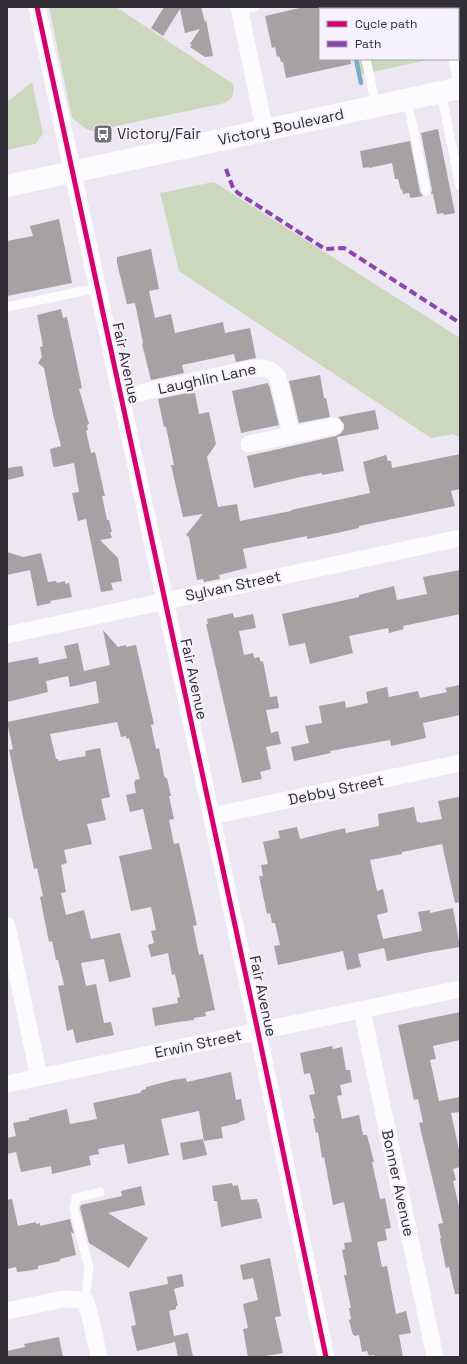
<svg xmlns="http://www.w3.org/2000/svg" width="467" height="1364" font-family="'Space Grotesk',sans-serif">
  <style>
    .green { fill: #ccd8be }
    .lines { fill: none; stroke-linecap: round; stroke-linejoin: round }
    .stream { stroke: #7dacc7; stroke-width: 4.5 }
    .building { fill: #a6a1a3 }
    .path { stroke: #cbc9cd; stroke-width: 2.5; stroke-dasharray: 1 3; stroke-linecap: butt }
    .service { stroke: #fcfbfd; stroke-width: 9 }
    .minor { stroke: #fcfbfd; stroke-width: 17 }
    .secondary { stroke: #fcfbfd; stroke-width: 22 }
    .quiet { stroke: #8e44ad; stroke-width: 4; stroke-dasharray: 8 4; stroke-linecap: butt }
    .cycleway-casing { stroke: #f6f1fe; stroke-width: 8 }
    .cycleway { stroke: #d6006c; stroke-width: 5 }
    .labels { text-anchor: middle; stroke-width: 4; stroke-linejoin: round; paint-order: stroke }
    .street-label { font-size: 15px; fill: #312e36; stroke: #f6f1fe }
    .poi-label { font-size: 15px; fill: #312e36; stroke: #f6f1fe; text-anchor: start }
  </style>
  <rect width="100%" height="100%" fill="#ece7f2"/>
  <g class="green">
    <path d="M49 7H116L233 84C235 93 233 98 225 103L92 131C84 129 78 122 72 118Z"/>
    <polygon points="343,7 460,7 460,53 458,53 458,9 344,9"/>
    <polygon points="355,59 432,59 358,75"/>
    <polygon points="32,82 43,134 35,144 7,150 7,102"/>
    <polygon points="214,182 460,338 460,438 453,434 431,438 179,271 160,193"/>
  </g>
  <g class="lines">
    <g class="stream">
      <polyline points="344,7 345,9"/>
      <polyline points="356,59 361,83"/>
    </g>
  </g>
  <g class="building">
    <polygon points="164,7 201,7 205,22 206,20 213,56 205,57 190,47 192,45 190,44 200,29 185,33 180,9 163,36 151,28"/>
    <polygon points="304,7 320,7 320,59 350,59 351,64 286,78 283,62 281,62 279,56 277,57 275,47 272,48 265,16"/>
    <polygon points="438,129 455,213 444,215 443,213 437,214 433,194 431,194 432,190 421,133"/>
    <polygon points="410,141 420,192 423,196 411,198 410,197 409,193 403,194 402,189 401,190 398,179 395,179 392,163 369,168 369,167 363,168 360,151"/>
    <polygon points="59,219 72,283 7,296 7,241 33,236 30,226"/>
    <polygon points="151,249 159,289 149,291 155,318 171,314 175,333 223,322 225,333 250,328 256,358 236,362 234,354 182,365 184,373 151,380 142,344 143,343 135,303 127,304 117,263 117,257"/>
    <polygon points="61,309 63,318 67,317 82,388 79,389 89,424 87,425 88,430 86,431 91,453 95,452 105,496 102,496 107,520 109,520 112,532 110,532 112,538 100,540 118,558 122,581 111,583 113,590 101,592 86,519 78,521 72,493 79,492 74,463 55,467 53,466 50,449 61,446 53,414 44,368 38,363 42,357 40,347 43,346 37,315"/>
    <polygon points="320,375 324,398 326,398 330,417 299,423 289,381"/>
    <polygon points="268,383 268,385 269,385 279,425 241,433 232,391"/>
    <polygon points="188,393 188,394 195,393 199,414 209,412 216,444 207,457 218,507 237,504 240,521 291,511 291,510 370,493 363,462 386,455 388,461 391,461 392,468 460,454 460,489 451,491 455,506 359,526 359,528 337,533 307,539 307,536 243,549 247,568 219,575 220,579 204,582 203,579 197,580 189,537 186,535 203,514 183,517 171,465 174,465 166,427 164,427 158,399"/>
    <polygon points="375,410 379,429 337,437 344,471 322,475 322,473 300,477 254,488 247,456 336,436 341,433 344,429 344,424 338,417"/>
    <polygon points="22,466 24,476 7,480 7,468"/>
    <polygon points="7,552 23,557 41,553 48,582 56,581 57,583 65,581 65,584 69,583 72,597 50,601 51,603 37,606 30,570 7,575"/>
    <polygon points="460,570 460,614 403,626 404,629 389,633 388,628 349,636 353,653 310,664 305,643 289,646 282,614 359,597 359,595 394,586 397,600 427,594 423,577"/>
    <polygon points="233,613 234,618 253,614 256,628 239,631 244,655 253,653 254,658 259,657 261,662 263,661 270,697 277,696 279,708 266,710 271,733 278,731 281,744 266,747 271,769 260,772 262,779 242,783 206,624 208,624 207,619"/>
    <polygon points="103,630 118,647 126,645 126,647 136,645 154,724 151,725 156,749 159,748 164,776 166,778 167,778 171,796 169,796 174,819 169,820 174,844 179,843 197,925 193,926 199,955 203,954 215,1010 205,1012 206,1016 194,1018 194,1020 178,1022 155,1026 152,1008 178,1003 177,998 180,997 175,974 172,975 168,953 151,957 148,945 154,943 151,931 156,930 151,907 131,911 119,856 152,849 143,809 130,812 126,795 136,793 134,782 135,782 135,780 140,779 129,738 126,739 126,736 121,737 117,722 50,734 56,759 58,759 58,761 86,756 85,751 100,748 110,797 101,799 106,820 87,824 92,844 64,850 67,863 61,865 66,892 61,893 66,915 84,910 91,939 120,933 131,977 109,982 104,959 81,963 86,986 96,984 104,1023 111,1022 114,1035 76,1043 73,1029 67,1031 58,986 64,985 58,960 56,960 52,941 49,942 40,897 43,896 37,868 34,869 9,750 13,749 7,722 99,703 96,681 70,687 68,676 46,681 48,692 7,702 7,663 38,657 39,664 67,658 64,646 78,643 84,671 110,665"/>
    <polygon points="460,685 460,715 423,723 426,738 391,746 390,740 330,751 331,753 294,761 291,747 309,743 305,726 322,723 319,706 345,701 346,708 368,703 366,692 387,687 389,697 418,691 420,698 447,692 445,688"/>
    <polygon points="458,797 460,798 460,902 455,903 442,844 402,852 402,854 370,860 377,891 383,889 388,912 377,915 383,939 422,931 418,912 430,910 430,913 453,908 460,947 430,952 387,961 384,948 358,954 361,967 347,970 343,951 278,965 274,946 280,945 275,923 272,923 270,913 267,914 259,876 263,876 261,865 268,864 263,842 280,838 278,831 297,827 300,839 345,828 346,833 379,826 378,814 414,807 417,822 420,822 420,823 442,819 438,801"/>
    <polygon points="460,1012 460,1040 433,1046 436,1059 430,1060 439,1101 460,1097 460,1112 451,1113 460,1154 460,1167 453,1169 456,1180 453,1181 460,1211 460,1294 455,1294 449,1267 446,1268 440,1239 441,1238 438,1224 443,1223 419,1123 423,1122 418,1099 414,1100 398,1025"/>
    <polygon points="332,1046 333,1049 342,1047 346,1070 350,1070 352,1082 340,1085 342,1095 337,1096 342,1119 359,1115 363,1135 367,1135 374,1162 372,1162 380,1199 385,1198 391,1228 385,1229 387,1240 377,1242 382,1267 387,1266 396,1314 406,1311 411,1333 399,1335 403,1357 375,1357 374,1355 369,1356 367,1351 362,1352 359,1335 355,1336 354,1335 353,1335 349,1320 351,1319 349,1308 351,1308 344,1275 347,1275 342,1250 345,1249 344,1243 352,1242 344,1202 333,1205 324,1157 322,1158 318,1132 316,1133 313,1119 315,1118 309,1095 315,1094 310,1073 304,1074 300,1053"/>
    <polygon points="231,1072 236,1100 241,1099 245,1120 239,1122 239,1123 221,1127 223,1138 204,1141 199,1111 161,1119 169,1155 146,1160 128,1164 124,1144 98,1149 99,1154 89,1156 91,1165 52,1174 51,1166 21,1172 16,1152 7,1154 7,1138 16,1136 13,1123 29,1120 29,1118 67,1109 70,1124 97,1119 93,1103 140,1093 142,1090 146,1089 146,1087 173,1080 186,1078 187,1082"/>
    <polygon points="203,1139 207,1155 183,1160 180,1143"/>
    <polygon points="232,1183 233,1186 238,1185 241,1200 257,1199 258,1203 259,1203 262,1218 221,1227 217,1201 214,1201 212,1186"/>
    <polygon points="141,1186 145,1205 108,1213 148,1238 129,1268 89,1243 80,1208 81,1205 122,1196 121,1191"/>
    <polygon points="12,1199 18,1226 36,1222 36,1224 40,1223 40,1226 70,1219 74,1234 71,1232 76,1255 60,1259 60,1261 38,1266 38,1269 27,1271 17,1272 16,1267 7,1269 7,1200"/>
    <polygon points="270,1258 281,1316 275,1317 283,1353 259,1357 248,1357 243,1329 248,1328 243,1304 258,1300 253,1278 243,1280 240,1265"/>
    <polygon points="182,1274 184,1286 174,1289 178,1306 176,1306 176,1309 169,1311 174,1336 188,1333 193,1357 178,1357 175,1342 137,1351 131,1326 136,1325 129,1292 168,1284 167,1277"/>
    <polygon points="59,1337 63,1357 7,1357 7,1351 25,1347 24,1344"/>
  </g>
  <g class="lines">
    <g class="path">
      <polyline points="452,7 452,9"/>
      <polyline points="437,9 444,7"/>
      <polyline points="458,41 460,50"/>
    </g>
    <g class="service">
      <polyline points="239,10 255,7"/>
      <polyline points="366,59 376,107"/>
      <polyline points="453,59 459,88"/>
      <polyline points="441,92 460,186"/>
      <polyline points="407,99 426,191"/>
      <polyline points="7,307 97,288"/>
      <polyline points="85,1300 89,1268 74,1210 76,1198 100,1192"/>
    </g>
    <g class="minor">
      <polyline points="37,7 258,1032 326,1357"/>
      <polyline points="239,7 265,131"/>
      <path d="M121 397 249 369C262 367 270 367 278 377L291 435"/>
      <polyline points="249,444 334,426"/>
      <polyline points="7,635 460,538"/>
      <polyline points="212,816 460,763"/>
      <polyline points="7,926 39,1077"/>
      <polyline points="362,1010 435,1357"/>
      <polyline points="7,1084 460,989"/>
      <polyline points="7,1311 63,1299 85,1300 91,1320 99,1357"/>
    </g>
    <polyline class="secondary" points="7,186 460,88"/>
    <polyline class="quiet" points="226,169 233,188 238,193 325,249 344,248 460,323"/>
    <defs>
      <polyline id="cycleway" points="37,7 258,1032 326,1357"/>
    </defs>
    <use href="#cycleway" class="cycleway-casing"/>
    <use href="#cycleway" class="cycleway"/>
  </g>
  <defs>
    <symbol id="bus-square" viewBox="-11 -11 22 22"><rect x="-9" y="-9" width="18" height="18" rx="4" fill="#726f78" stroke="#f6f1fe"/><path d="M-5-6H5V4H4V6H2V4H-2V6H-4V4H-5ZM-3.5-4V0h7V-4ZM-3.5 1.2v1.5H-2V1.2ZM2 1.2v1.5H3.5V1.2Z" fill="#fff"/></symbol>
  </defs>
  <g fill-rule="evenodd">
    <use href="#bus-square" x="92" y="123" width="22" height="22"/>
  </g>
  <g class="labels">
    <g class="street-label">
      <text transform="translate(281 127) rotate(-12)" y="5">Victory Boulevard</text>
      <text transform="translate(126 363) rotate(78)" y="5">Fair Avenue</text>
      <text transform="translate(207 379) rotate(-12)" y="5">Laughlin Lane</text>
      <text transform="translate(233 586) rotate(-12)" y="5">Sylvan Street</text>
      <text transform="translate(194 679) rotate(78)" y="5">Fair Avenue</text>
      <text transform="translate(336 790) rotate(-12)" y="5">Debby Street</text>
      <text transform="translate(263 996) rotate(78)" y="5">Fair Avenue</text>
      <text transform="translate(198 1044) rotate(-12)" y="5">Erwin Street</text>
      <text transform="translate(398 1183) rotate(78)" y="5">Bonner Avenue</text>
    </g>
    <g class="poi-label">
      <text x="117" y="139">Victory/Fair</text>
    </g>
  </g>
  <rect width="467" height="1364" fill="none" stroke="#312e36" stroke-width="16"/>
  <rect x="319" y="8" width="140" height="52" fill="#f6f1fe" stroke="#a7a3ae"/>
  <rect x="327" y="21" width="20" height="6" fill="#d6006c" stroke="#a7a3ae"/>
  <text x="355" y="28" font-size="12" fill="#312e36">Cycle path</text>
  <rect x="327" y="41" width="20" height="6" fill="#8e44ad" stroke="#a7a3ae"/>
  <text x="355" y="48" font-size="12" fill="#312e36">Path</text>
</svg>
